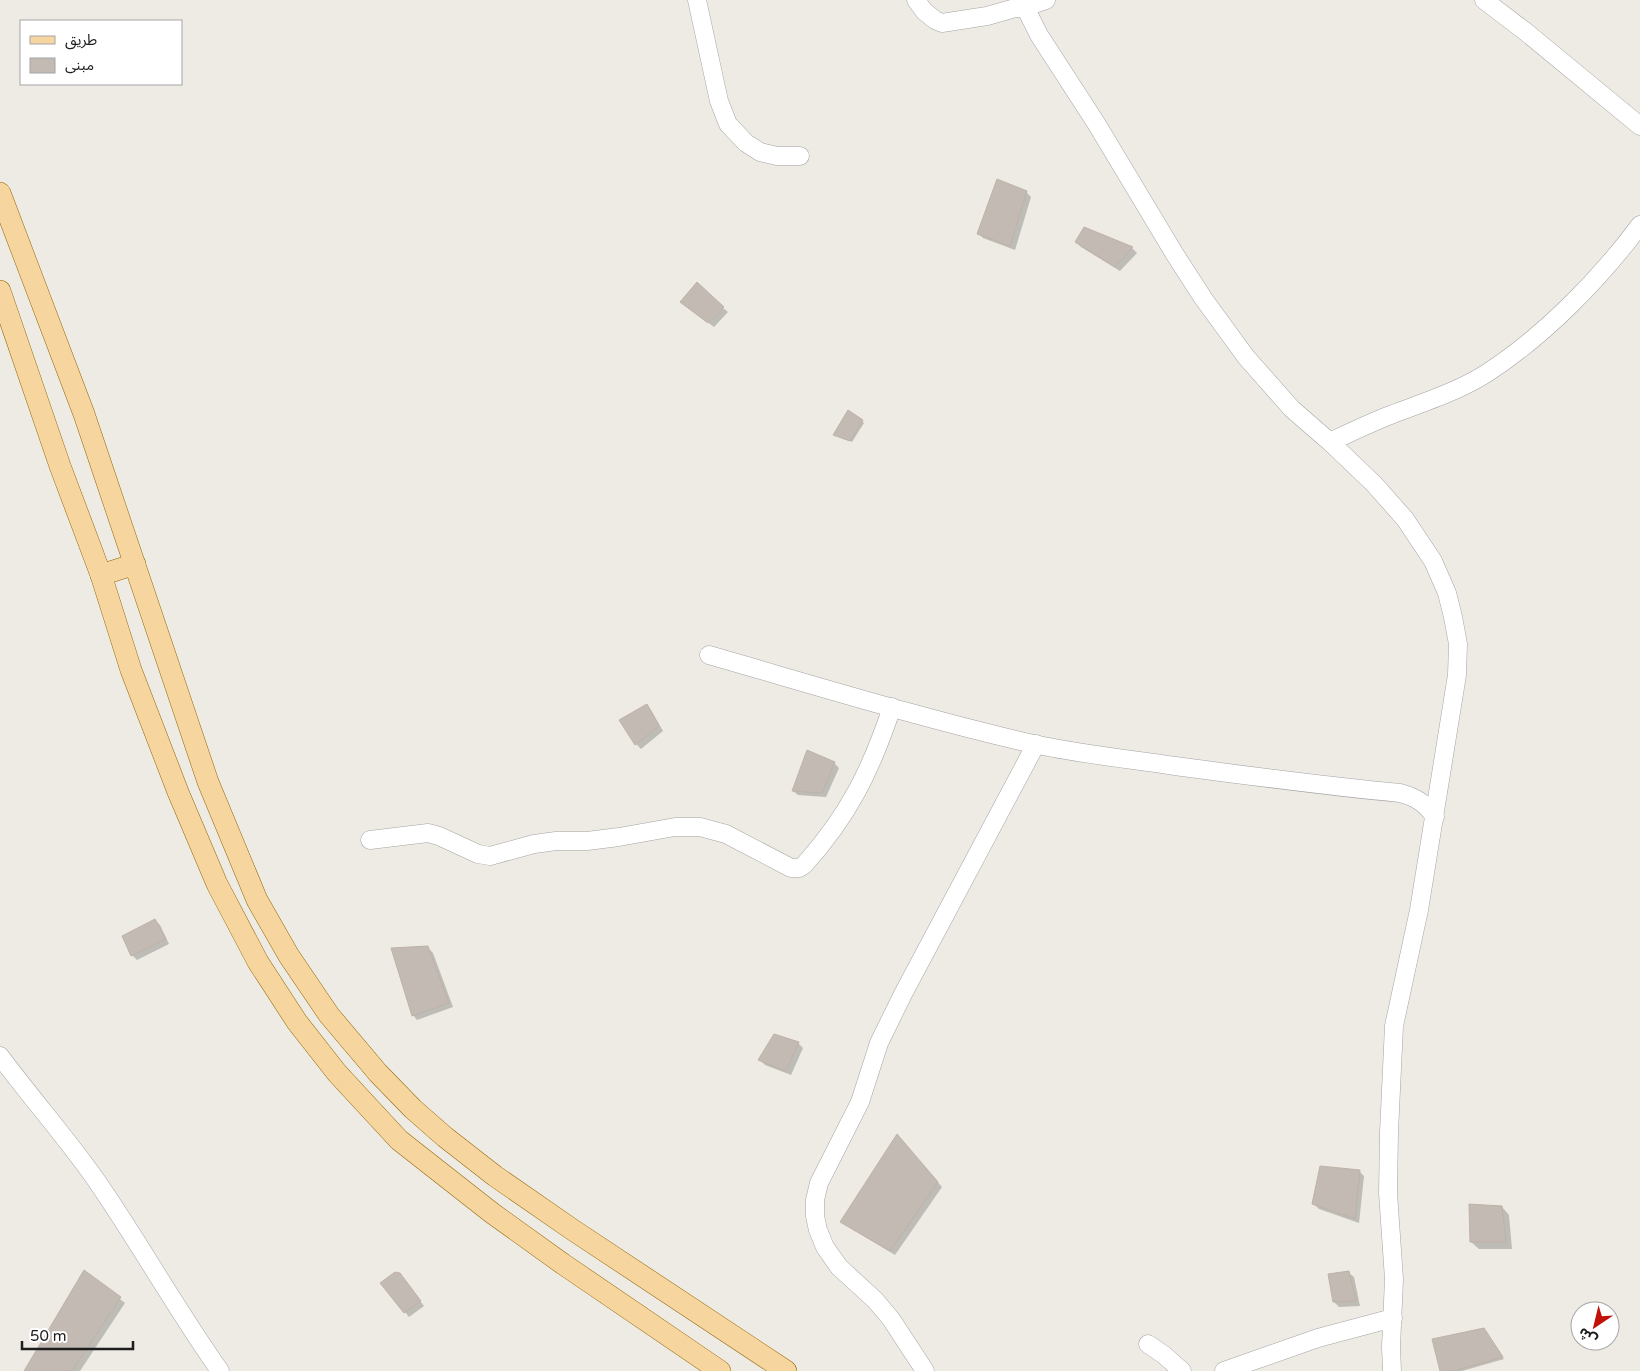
<svg xmlns="http://www.w3.org/2000/svg" width="1640" height="1371" font-family="'Varela Round','Noto Sans Arabic',sans-serif">
  <style>
    .shadow { fill: #0003 }
    .building { fill: #c2bab3; stroke: #bfb2a7 }
    .lines { fill: none; stroke-linecap: round; stroke-linejoin: round }
    .minor-casing { stroke: #a4a4a4; stroke-width: 19 }
    .major-casing { stroke: #906807; stroke-width: 22 }
    .minor { stroke: #fff; stroke-width: 18 }
    .major { stroke: #f7d59f; stroke-width: 21 }
  </style>
  <rect width="100%" height="100%" fill="#eeebe4"/>
  <g class="shadow">
    <polygon points="1026,192 1031,197 1015,250 983,238 979,233"/>
    <polygon points="1084,229 1132,248 1137,253 1120,271 1081,247 1076,242"/>
    <polygon points="687,307 723,308 728,312 714,327"/>
    <polygon points="862,421 864,423 852,442 835,435"/>
    <polygon points="647,706 651,710 663,731 641,749 636,744"/>
    <polygon points="834,763 839,768 826,797 798,795 793,791"/>
    <polygon points="155,920 160,925 169,944 137,960 132,955"/>
    <polygon points="428,948 433,953 453,1007 417,1020 413,1015"/>
    <polygon points="798,1043 803,1048 791,1075 765,1065 760,1060"/>
    <polygon points="902,1141 942,1187 895,1255 847,1226 842,1221"/>
    <polygon points="1359,1171 1364,1176 1359,1223 1319,1209 1314,1204"/>
    <polygon points="1502,1207 1509,1215 1512,1249 1479,1249 1471,1242"/>
    <polygon points="84,1271 125,1303 80,1371 25,1371"/>
    <polygon points="1349,1273 1354,1277 1360,1306 1339,1307 1334,1302"/>
    <polygon points="399,1274 424,1306 409,1317 405,1312"/>
    <polygon points="1486,1332 1504,1359 1462,1371 1441,1371"/>
  </g>
  <g class="building">
    <polygon points="997,179 1027,191 1010,246 977,234"/>
    <polygon points="1084,227 1133,247 1115,267 1075,242"/>
    <polygon points="697,282 724,307 708,323 680,302"/>
    <polygon points="848,410 863,420 850,441 833,435"/>
    <polygon points="647,704 659,726 635,745 619,720"/>
    <polygon points="807,750 835,762 822,793 792,791"/>
    <polygon points="155,919 166,939 131,956 122,936"/>
    <polygon points="428,946 449,1003 412,1016 391,948"/>
    <polygon points="774,1034 799,1042 786,1071 758,1060"/>
    <polygon points="897,1134 938,1182 890,1251 840,1222"/>
    <polygon points="1320,1166 1360,1170 1355,1219 1312,1204"/>
    <polygon points="1469,1204 1502,1206 1506,1242 1470,1242"/>
    <polygon points="84,1270 121,1297 72,1371 24,1371"/>
    <polygon points="1349,1271 1356,1301 1333,1302 1328,1274"/>
    <polygon points="395,1272 400,1273 421,1301 404,1313 380,1283"/>
    <polygon points="1484,1328 1503,1357 1454,1371 1440,1371 1432,1339"/>
  </g>
  <g class="lines">
    <defs>
      <g id="minor">
        <polyline points="697,0 719,101 728,124 746,143 760,152 777,156 800,156"/>
        <polyline points="916,0 924,11 935,20 942,23 987,16 1015,8 1023,8 1028,13 1039,35 1096,123 1174,253 1203,298 1246,357 1292,409 1330,442 1374,484 1405,519 1433,561 1447,593 1453,617 1458,644 1457,675 1419,910 1394,1026 1389,1132 1388,1193 1394,1279 1391,1347 1392,1371"/>
        <polyline points="1484,0 1526,32 1640,126"/>
        <polyline points="1023,8 1046,0"/>
        <path d="M1330 442C1351 432 1372 422 1393 414 1425 402 1459 391 1487 373 1544 336 1600 279 1640 225"/>
        <path d="M709 655C817 686 924 719 1033 744 1080 754 1128 759 1175 766 1250 776 1325 786 1400 793 1416 797 1426 804 1435 817"/>
        <path d="M370 840 428 833 439 836 478 854 490 856 534 844 556 841H587L619 837 675 827H700L726 834 791 868H799L804 865C849 815 871 770 892 707"/>
        <path d="M0 1056C31 1098 66 1137 96 1180 139 1242 176 1309 220 1371"/>
        <polyline points="1148,1344 1164,1355 1182,1371"/>
        <polyline points="925,1371 891,1319 875,1300 839,1267 825,1247 818,1230 815,1216 815,1200 819,1183 860,1102 879,1043 903,994 1036,744"/>
        <polyline points="1224,1371 1318,1338 1393,1318"/>
      </g>
      <g id="major">
        <polyline points="0,193 84,414 208,782 257,900 289,956 329,1015 378,1073 413,1109 445,1137 495,1176 573,1230 786,1371"/>
        <polyline points="0,291 60,466 101,575 131,670 178,792 217,884 258,962 297,1022 337,1073 399,1140 492,1213 563,1264 720,1371"/>
        <polyline points="101,575 135,564"/>
      </g>
    </defs>
    <use href="#minor" class="minor-casing"/>
    <use href="#major" class="major-casing"/>
    <use href="#minor" class="minor"/>
    <use href="#major" class="major"/>
  </g>
  <rect x="20" y="20" width="162" height="65" fill="#ffffff" stroke="#a5a5a5"/>
  <rect x="30" y="36" width="25" height="8" fill="#f7d59f" stroke="#a5a5a5"/>
  <text x="65" y="45" font-size="15" fill="#1d1d1d">طريق</text>
  <rect x="30" y="58" width="25" height="15" fill="#c2bab3" stroke="#a5a5a5"/>
  <text x="65" y="70" font-size="15" fill="#1d1d1d">مبنى</text>
  <g transform="translate(1595 1326) rotate(215)"><circle r="24" fill="#ffffff" stroke="#a5a5a5"/>
  <path d="M0-4L9 19L0 12L-9 19Z" fill="#c21109"/>
  <text y="-8" font-size="14" font-weight="bold" text-anchor="middle" fill="#1d1d1d">ش</text>
  </g>
  <path d="M22 1341v8h111v-8" fill="none" stroke="#1d1d1d" stroke-width="2.5"/>
  <text x="30" y="1341" font-size="15" fill="#1d1d1d" stroke="#ffffff" stroke-width="4" paint-order="stroke">50 m</text>
</svg>
